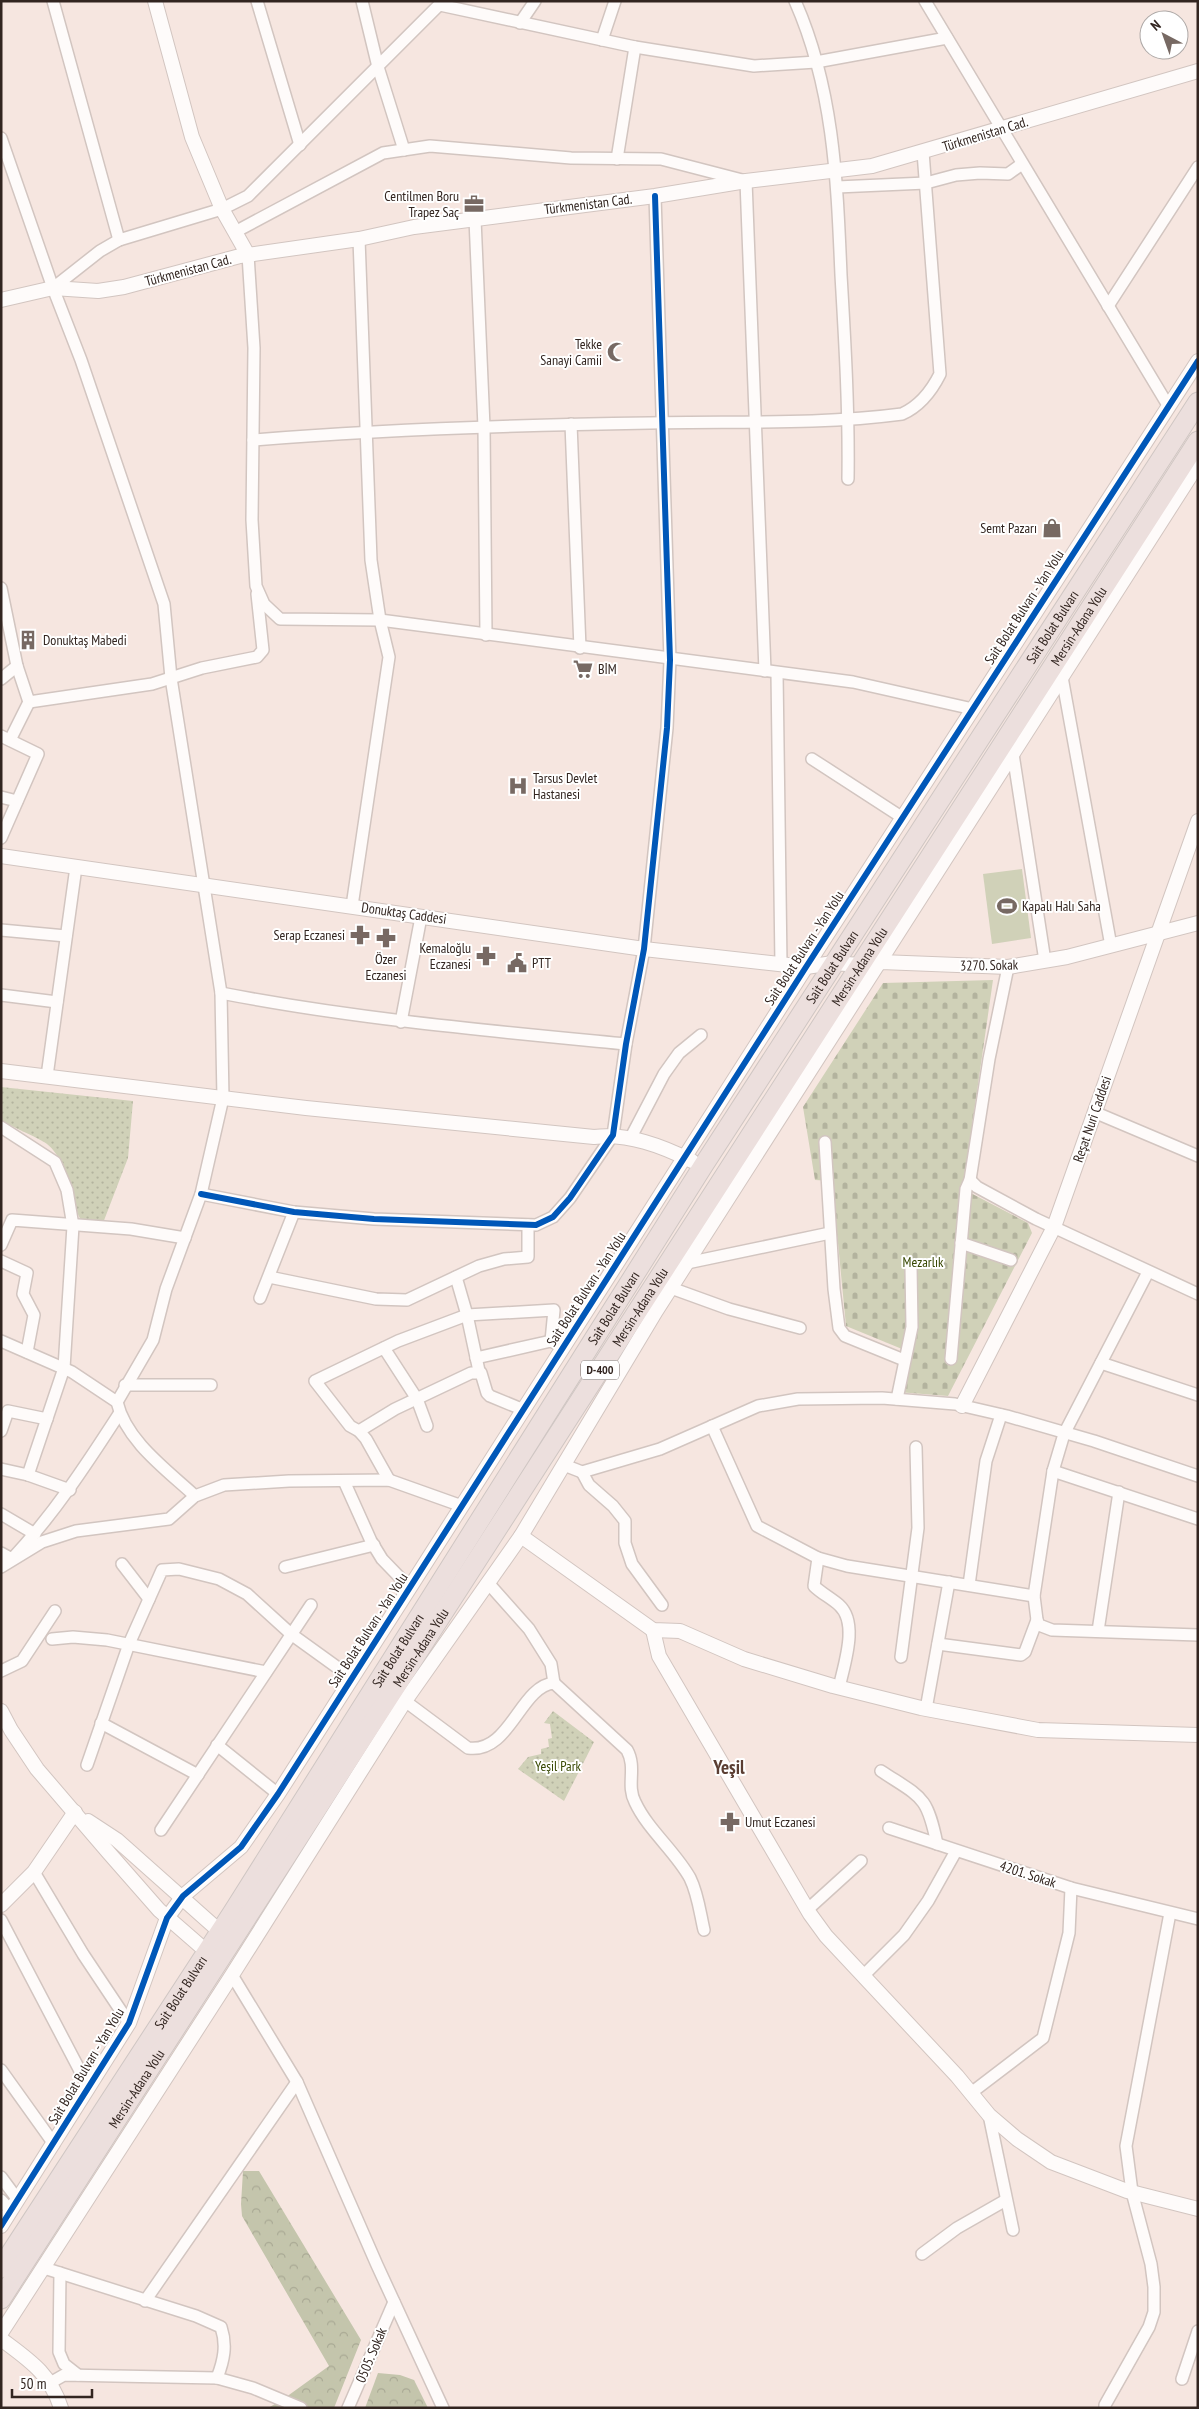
<svg xmlns="http://www.w3.org/2000/svg" width="1199" height="2409" font-family="'PT Sans Narrow',sans-serif">
  <style>
    .forest { fill: url(#forest-crowns) }
    .cemetery { fill: url(#cemetery-stones) }
    .park { fill: url(#park-dots) }
    .pitch { fill: #d0d1b8 }
    .lines { fill: none; stroke-linecap: round; stroke-linejoin: round }
    .minor-casing { stroke: #d2c5c0; stroke-width: 14 }
    .tertiary-casing { stroke: #d2c5c0; stroke-width: 16 }
    .trunk-casing { stroke: #cfc6c3; stroke-width: 21 }
    .minor { stroke: #fefbfa; stroke-width: 11 }
    .tertiary { stroke: #fefbfa; stroke-width: 14 }
    .trunk { stroke: #ecdfdd; stroke-width: 19 }
    .cycleway-casing { stroke: #fff; stroke-width: 9 }
    .cycleway { stroke: #0057b8; stroke-width: 6 }
    .labels { text-anchor: middle; stroke-width: 4; stroke-linejoin: round; paint-order: stroke }
    .shield { fill: #fff; stroke: #706663; stroke-width: 1 }
    .shield-label { font-size: 12px; font-weight: bold; fill: #322520 }
    .street-label { font-size: 14px; fill: #322520; stroke: #fff }
    .poi-label { font-size: 14px; fill: #322520; stroke: #fff; text-anchor: start }
    .park-label { font-size: 14px; fill: #364701; stroke: #fff }
    .district-label { font-size: 19px; font-weight: bold; fill: #5b3e33; stroke: #fff }
  </style>
  <defs>
    <pattern id="forest-crowns" width="20" height="18" patternUnits="userSpaceOnUse" patternTransform="scale(1.25)"><rect width="20" height="18" fill="#c4c5ac"/><path d="M2 6a3 3 0 1 1 6 0M12 15a3 3 0 1 1 6 0" fill="none" stroke="#a9a994"/></pattern>
    <pattern id="cemetery-stones" width="16" height="16" patternUnits="userSpaceOnUse" patternTransform="scale(1.25)"><rect width="16" height="16" fill="#d0d1b8"/><path d="M2 7V4a2 2 0 0 1 4 0v3zM10 15v-3a2 2 0 0 1 4 0v3z" fill="#b3b39e"/></pattern>
    <pattern id="park-dots" width="8" height="8" patternUnits="userSpaceOnUse" patternTransform="scale(1.25)"><rect width="8" height="8" fill="#d0d1b8"/><path d="M2 2h.1M6 6h.1" fill="none" stroke="#b3b39e" stroke-width="1.8" stroke-linecap="round"/></pattern>
  </defs>
  <rect width="100%" height="100%" fill="#f6e6e0"/>
  <g class="forest">
    <polygon points="243,2171 259,2171 361,2340 334,2408 268,2408 282,2400 329,2366 242,2216 241,2204"/>
    <polygon points="378,2373 400,2375 414,2380 428,2408 365,2408"/>
  </g>
  <polygon class="cemetery" points="993,980 963,1189 1028,1223 1032,1233 948,1396 898,1392 902,1349 846,1326 832,1181 815,1180 803,1107 883,983"/>
  <g class="park">
    <path d="M1 1087 133 1101 128 1158 103 1223 82 1221C75 1213 75 1199 71 1188 66 1173 59 1151 44 1142 30 1134 15 1128 1 1121Z"/>
    <polygon points="553,1711 594,1742 564,1801 518,1769 528,1757 541,1754 541,1749 549,1747 548,1739 552,1738 550,1724 544,1723"/>
  </g>
  <polygon class="pitch" points="1022,869 1031,938 992,944 983,874"/>
  <g class="lines">
    <defs>
      <g id="minor">
        <polyline points="53,1 119,240"/>
        <polyline points="257,1 300,145"/>
        <polyline points="362,1 378,67 404,150"/>
        <path d="M795 1C834 89 837 181 841 275 845 343 849 411 848 479"/>
        <polyline points="925,1 1169,407"/>
        <polyline points="440,5 635,47 754,66 816,62 947,38"/>
        <polyline points="520,23 535,1"/>
        <polyline points="602,40 615,1"/>
        <polyline points="1,138 53,288 81,360 164,604 171,678 221,993 223,1098 201,1194 166,1289 153,1340 117,1402"/>
        <polyline points="617,159 635,47"/>
        <polyline points="837,187 926,183 956,175 980,173 1008,174 1022,164"/>
        <polyline points="475,219 484,427 486,635"/>
        <polyline points="235,232 383,153 430,146 571,158 661,159 746,181 765,671"/>
        <polyline points="248,255 254,348 252,520 256,586 264,604 280,619 380,620 853,682 973,709"/>
        <polyline points="53,288 100,251 119,240 222,209 248,196 443,1"/>
        <polyline points="1108,306 1198,167"/>
        <polyline points="571,424 580,648"/>
        <path d="M253 440C385 429 517 425 650 423 733 421 819 425 902 414 920 406 932 390 940 374L923 152"/>
        <polyline points="1,588 17,666 29,702 152,684 202,668 257,657 263,650 257,594"/>
        <polyline points="777,673 781,964"/>
        <polyline points="1062,677 1111,946"/>
        <polyline points="1,679 17,666"/>
        <polyline points="1,736 38,754 1,838"/>
        <polyline points="10,740 29,702"/>
        <polyline points="1013,754 1045,961"/>
        <polyline points="812,759 903,818"/>
        <polyline points="1,797 17,801"/>
        <polyline points="352,906 389,657 380,620 371,560 359,239"/>
        <polyline points="1,930 66,936"/>
        <path d="M221 993C355 1019 491 1031 626 1044"/>
        <polyline points="1,995 57,1002"/>
        <polyline points="401,1022 421,917"/>
        <polyline points="47,1076 76,867"/>
        <polyline points="1094,1112 1198,1156"/>
        <polyline points="1,1127 55,1162 67,1190 73,1226 64,1368 28,1475"/>
        <polyline points="630,1139 664,1074 679,1053 701,1035"/>
        <polyline points="825,1142 834,1289 839,1328 845,1336 904,1360"/>
        <polyline points="970,1180 977,1187 1036,1219 1198,1294"/>
        <polyline points="201,1194 294,1212 374,1219 536,1225 553,1217 570,1198 613,1135 626,1044 644,949 667,728 670,660 655,196"/>
        <polyline points="961,1243 1011,1260"/>
        <polyline points="1,1245 12,1220 131,1229 185,1238"/>
        <polyline points="1,1261 27,1273 23,1294 34,1315 27,1352"/>
        <polyline points="687,1263 830,1233"/>
        <polyline points="1148,1272 1064,1434 1053,1471 1034,1596 1037,1620 1039,1625 1052,1630 1198,1635"/>
        <polyline points="269,1277 376,1299 407,1300 479,1266 504,1259 528,1257 528,1225"/>
        <polyline points="456,1277 467,1315 479,1371"/>
        <polyline points="671,1288 729,1309 800,1328"/>
        <polyline points="260,1298 294,1212"/>
        <path d="M1 1341 72 1372 117 1402C126 1441 167 1470 195 1496"/>
        <polyline points="384,1348 417,1399 427,1426"/>
        <polyline points="476,1358 551,1341 557,1344"/>
        <polyline points="951,1359 966,1189 970,1180 989,1059 1008,967"/>
        <polyline points="1101,1363 1198,1395"/>
        <polyline points="125,1385 211,1385"/>
        <polyline points="897,1399 912,1327 911,1266"/>
        <polyline points="712,1426 757,1526 818,1558 847,1566 1034,1596"/>
        <polyline points="1,1431 8,1411 47,1419"/>
        <polyline points="359,1431 395,1409 471,1373 481,1373 487,1393 490,1396 524,1410"/>
        <polyline points="564,1465 582,1472 660,1449 758,1406 798,1399 882,1398 955,1404 1007,1416 1094,1441 1198,1476"/>
        <polyline points="1,1469 28,1475 70,1490"/>
        <polyline points="1053,1471 1198,1519"/>
        <polyline points="582,1472 589,1485 613,1506 625,1521 625,1543 632,1564 662,1605"/>
        <polyline points="389,1480 366,1439 359,1431 350,1426 315,1381 398,1341 467,1315 554,1310 551,1341"/>
        <polyline points="344,1481 371,1541 382,1559 410,1588"/>
        <polyline points="1,1514 35,1534"/>
        <path d="M1 1553 12 1559C54 1514 86 1465 119 1414"/>
        <path d="M818 1558 814 1586C821 1593 831 1598 839 1605 859 1623 844 1664 839 1688"/>
        <polyline points="122,1564 149,1599"/>
        <polyline points="1,1567 42,1542 76,1531 169,1519 195,1496 224,1485 289,1481 389,1480 462,1506"/>
        <polyline points="285,1567 374,1545"/>
        <polyline points="489,1584 529,1629 551,1664 554,1683"/>
        <polyline points="969,1585 986,1461 1001,1415"/>
        <polyline points="1098,1631 1119,1492"/>
        <polyline points="52,1639 73,1637 107,1640 266,1672"/>
        <polyline points="938,1644 1021,1655 1025,1652 1037,1620"/>
        <polyline points="901,1657 918,1528 916,1447"/>
        <polyline points="1,1671 22,1661 55,1611"/>
        <path d="M405 1701 468 1748C510 1754 520 1686 554 1683L627 1750C637 1768 626 1785 635 1802 648 1830 675 1851 690 1878 698 1894 700 1913 704 1930"/>
        <polyline points="926,1709 949,1582"/>
        <polyline points="101,1723 198,1775"/>
        <polyline points="217,1745 278,1794"/>
        <polyline points="87,1765 129,1644 162,1570 179,1569 219,1579 247,1594 291,1634 352,1678"/>
        <path d="M881 1771C922 1798 927 1795 937 1844"/>
        <polyline points="889,1828 1071,1888 1198,1919"/>
        <polyline points="161,1830 311,1605"/>
        <polyline points="34,1872 83,1954 129,2023"/>
        <polyline points="807,1910 861,1861"/>
        <polyline points="1,1920 89,2088"/>
        <polyline points="232,1975 297,2082 377,2265 443,2408"/>
        <polyline points="863,1976 904,1935 928,1901 956,1851"/>
        <polyline points="1,2070 54,2144"/>
        <polyline points="971,2093 1043,2038 1069,1933 1071,1888"/>
        <polyline points="989,2115 1013,2230"/>
        <polyline points="1,2177 18,2200"/>
        <polyline points="1,2200 11,2211"/>
        <polyline points="922,2254 957,2228 1006,2200"/>
        <path d="M44 2268 196 2316 221 2327C227 2345 224 2360 217 2378"/>
        <polyline points="60,2273 59,2352 64,2364 78,2375"/>
        <polyline points="145,2301 297,2082"/>
        <polyline points="1182,2379 1198,2331"/>
        <polyline points="50,2383 64,2375 217,2378 253,2388 301,2408"/>
        <polyline points="348,2408 394,2302"/>
        <polyline points="1105,2408 1105,2405 1149,2327 1154,2312 1154,2287 1151,2264 1132,2192 1126,2146 1170,1913"/>
      </g>
      <g id="tertiary">
        <polyline points="155,1 192,137 222,209 248,255"/>
        <polyline points="1,300 53,288 98,291 124,287 240,256 359,239 414,227 655,196 746,181 872,166 1198,71"/>
        <polyline points="1,856 644,949 806,967 833,963 860,965 881,962 1008,967 1067,957 1198,923"/>
        <path d="M1 1071 306 1108 594 1137C628 1133 662 1146 692 1161"/>
        <polyline points="962,1406 1054,1227 1198,821"/>
        <polyline points="521,1536 653,1630 680,1631 744,1659 833,1686 921,1708 1038,1730 1198,1735"/>
        <polyline points="653,1630 659,1656 810,1914 826,1936 957,2076 989,2115 1017,2139 1051,2162 1127,2191 1198,2209"/>
        <polyline points="1,1711 11,1730 37,1769 109,1853 159,1910 213,1957"/>
        <polyline points="88,1821 117,1840 226,1937"/>
        <polyline points="1,1905 34,1872 75,1812"/>
        <polyline points="1,2226 129,2023 167,1918 183,1896 241,1847 278,1794 806,967 1198,361"/>
        <polyline points="1,2333 232,1975 405,1701 521,1536 656,1311 1198,464"/>
        <path d="M1 2339C29 2360 50 2373 61 2408"/>
      </g>
      <g id="trunk">
        <path id="s1" d="M1 2268 233 1912 703 1166 1198 402"/>
        <path id="s2" d="M1 2299 1198 441"/>
      </g>
    </defs>
    <use href="#minor" class="minor-casing"/>
    <use href="#tertiary" class="tertiary-casing"/>
    <use href="#trunk" class="trunk-casing"/>
    <use href="#minor" class="minor"/>
    <use href="#tertiary" class="tertiary"/>
    <use href="#trunk" class="trunk"/>
    <defs>
      <g id="cycleway">
        <polyline points="201,1194 294,1212 374,1219 536,1225 553,1217 570,1198 613,1135 626,1044 644,949 667,728 670,660 655,196"/>
        <polyline points="1,2226 129,2023 167,1918 183,1896 241,1847 278,1794 806,967 1198,361"/>
      </g>
    </defs>
    <use href="#cycleway" class="cycleway-casing"/>
    <use href="#cycleway" class="cycleway"/>
  </g>
  <defs>
    <symbol id="office-bare" viewBox="-9 -9 18 18"><path d="M-6-3h4V-5.5h4V-3h4V5H-6ZM-1-4.5V-3h2v-1.5ZM-6 0V1H6V0Z" fill="#776963" stroke="#fff" stroke-width="2.5" paint-order="stroke"/></symbol>
    <symbol id="mosque-bare" viewBox="-9 -9 18 18"><path d="M3.5-4.9A6 6 0 1 0 3.5 4.9A5 5 0 1 1 3.5-4.9Z" fill="#776963" stroke="#fff" stroke-width="2.5" paint-order="stroke"/></symbol>
    <symbol id="shop-bare" viewBox="-9 -9 18 18"><path d="M-5-2.5h2.3a2.7 3.5 0 0 1 5.4 0H5L5.5 6h-11ZM-1.5-2.5h3a1.5 2.3 0 0 0-3 0Z" fill="#776963" stroke="#fff" stroke-width="2.5" paint-order="stroke"/></symbol>
    <symbol id="building-bare" viewBox="-9 -9 18 18"><path d="M-4-6H4V6H1V3H-1V6H-4ZM-2.5-4.3h1.7v1.8h-1.7ZM.8-4.3h1.7v1.8H.8ZM-2.5-1h1.7V.8h-1.7ZM.8-1h1.7V.8H.8Z" fill="#776963" stroke="#fff" stroke-width="2.5" paint-order="stroke"/></symbol>
    <symbol id="supermarket-bare" viewBox="-9 -9 18 18"><path d="M-6-5.5h2.5l.6 2H6L4.5 2H-2.5L-4.4-4H-6ZM-1.5 3.2a1.3 1.3 0 1 0 .1 0ZM3 3.2a1.3 1.3 0 1 0 .1 0Z" fill="#776963" stroke="#fff" stroke-width="2.5" paint-order="stroke"/></symbol>
    <symbol id="hospital-bare" viewBox="-9 -9 18 18"><path d="M-5-5h3v3.5h4V-5h3V5h-3V1.5h-4V5h-3Z" fill="#776963" stroke="#fff" stroke-width="2.5" paint-order="stroke"/></symbol>
    <symbol id="stadium-bare" viewBox="-9 -9 18 18"><path d="M0-5a6.5 5 0 1 0 0 10a6.5 5 0 1 0 0-10ZM-3.5-1.8h7v3.6h-7Z" fill="#776963" stroke="#fff" stroke-width="2.5" paint-order="stroke"/></symbol>
    <symbol id="pharmacy-bare" viewBox="-9 -9 18 18"><path d="M-2-6h4v4h4v4h-4v4h-4v-4h-4v-4h4Z" fill="#776963" stroke="#fff" stroke-width="2.5" paint-order="stroke"/></symbol>
    <symbol id="civic-bare" viewBox="-9 -9 18 18"><path d="M-.6-6.5H3V-4.5H.6V-3L4-1V1h2V6H-6V1h2V-1L-.6-3ZM-1.2 2.5V6h2.4V2.5Z" fill="#776963" stroke="#fff" stroke-width="2.5" paint-order="stroke"/></symbol>
  </defs>
  <g fill-rule="evenodd">
    <use href="#office-bare" x="460" y="190" width="28" height="28"/>
    <use href="#mosque-bare" x="603" y="338" width="28" height="28"/>
    <use href="#shop-bare" x="1038" y="514" width="28" height="28"/>
    <use href="#building-bare" x="14" y="626" width="28" height="28"/>
    <use href="#supermarket-bare" x="569" y="655" width="28" height="28"/>
    <use href="#hospital-bare" x="504" y="772" width="28" height="28"/>
    <use href="#stadium-bare" x="993" y="892" width="28" height="28"/>
    <use href="#pharmacy-bare" x="346" y="921" width="28" height="28"/>
    <use href="#pharmacy-bare" x="372" y="924" width="28" height="28"/>
    <use href="#pharmacy-bare" x="472" y="942" width="28" height="28"/>
    <use href="#civic-bare" x="503" y="949" width="28" height="28"/>
    <use href="#pharmacy-bare" x="716" y="1808" width="28" height="28"/>
  </g>
  <g class="labels">
    <rect class="shield" x="581" y="1360.5" width="38" height="19" rx="4"/>
    <g class="shield-label">
      <text x="600" y="1374">D-400</text>
    </g>
    <g class="street-label">
      <text transform="translate(985 134) rotate(-17)" y="5">Türkmenistan Cad.</text>
      <text transform="translate(588 204) rotate(-7)" y="5">Türkmenistan Cad.</text>
      <text transform="translate(188 270) rotate(-15)" y="5">Türkmenistan Cad.</text>
      <text transform="translate(1024 607) rotate(-57)" y="5">Sait Bolat Bulvarı - Yan Yolu</text>
      <text dy="5" stroke="none"><textPath href="#s2" startOffset="1990">Mersin-Adana Yolu</textPath></text>
      <text dy="5" stroke="none"><textPath href="#s1" startOffset="1949">Sait Bolat Bulvarı</textPath></text>
      <text transform="translate(404 913) rotate(8)" y="5">Donuktaş Caddesi</text>
      <text transform="translate(804 948) rotate(-57)" y="5">Sait Bolat Bulvarı - Yan Yolu</text>
      <text transform="translate(989 965) rotate(-1)" y="5">3270. Sokak</text>
      <text dy="5" stroke="none"><textPath href="#s2" startOffset="1585">Mersin-Adana Yolu</textPath></text>
      <text dy="5" stroke="none"><textPath href="#s1" startOffset="1544">Sait Bolat Bulvarı</textPath></text>
      <text transform="translate(1092 1119) rotate(-71)" y="5">Reşat Nuri Caddesi</text>
      <text transform="translate(586 1289) rotate(-57)" y="5">Sait Bolat Bulvarı - Yan Yolu</text>
      <text dy="5" stroke="none"><textPath href="#s2" startOffset="1180">Mersin-Adana Yolu</textPath></text>
      <text dy="5" stroke="none"><textPath href="#s1" startOffset="1139">Sait Bolat Bulvarı</textPath></text>
      <text transform="translate(368 1630) rotate(-57)" y="5">Sait Bolat Bulvarı - Yan Yolu</text>
      <text dy="5" stroke="none"><textPath href="#s2" startOffset="775">Mersin-Adana Yolu</textPath></text>
      <text dy="5" stroke="none"><textPath href="#s1" startOffset="734">Sait Bolat Bulvarı</textPath></text>
      <text transform="translate(1028 1874) rotate(18)" y="5">4201. Sokak</text>
      <text dy="5" stroke="none"><textPath href="#s1" startOffset="329">Sait Bolat Bulvarı</textPath></text>
      <text transform="translate(86 2066) rotate(-59)" y="5">Sait Bolat Bulvarı - Yan Yolu</text>
      <text dy="5" stroke="none"><textPath href="#s2" startOffset="250">Mersin-Adana Yolu</textPath></text>
      <text transform="translate(371 2355) rotate(-67)" y="5">0505. Sokak</text>
    </g>
    <g class="poi-label">
      <text x="459" y="201" text-anchor="end">Centilmen Boru<tspan x="459" dy="16">Trapez Saç</tspan></text>
      <text x="602" y="349" text-anchor="end">Tekke<tspan x="602" dy="16">Sanayi Camii</tspan></text>
      <text x="1037" y="533" text-anchor="end">Semt Pazarı</text>
      <text x="43" y="645">Donuktaş Mabedi</text>
      <text x="598" y="674">BİM</text>
      <text x="533" y="783">Tarsus Devlet<tspan x="533" dy="16">Hastanesi</tspan></text>
      <text x="1022" y="911">Kapalı Halı Saha</text>
      <text x="345" y="940" text-anchor="end">Serap Eczanesi</text>
      <text x="471" y="953" text-anchor="end">Kemaloğlu<tspan x="471" dy="16">Eczanesi</tspan></text>
      <text x="386" y="964" text-anchor="middle">Özer<tspan x="386" dy="16">Eczanesi</tspan></text>
      <text x="532" y="968">PTT</text>
      <text x="745" y="1827">Umut Eczanesi</text>
    </g>
    <g class="park-label">
      <text x="923" y="1267">Mezarlık</text>
      <text x="558" y="1771">Yeşil Park</text>
    </g>
    <g class="district-label">
      <text x="729" y="1774">Yeşil</text>
    </g>
  </g>
  <rect width="1199" height="2409" fill="none" stroke="#322520" stroke-width="5"/>
  <g transform="translate(1164 35) rotate(319)"><circle r="24" fill="#ffffff" stroke="#ada8a6"/>
  <path d="M0-4L9 19L0 12L-9 19Z" fill="#776963"/>
  <text y="-8" font-size="14" font-weight="bold" text-anchor="middle" fill="#322520">N</text>
  </g>
  <path d="M12 2389v8h80v-8" fill="none" stroke="#322520" stroke-width="2.5"/>
  <text x="20" y="2389" font-size="15" fill="#322520" stroke="#ffffff" stroke-width="4" paint-order="stroke">50 m</text>
</svg>
